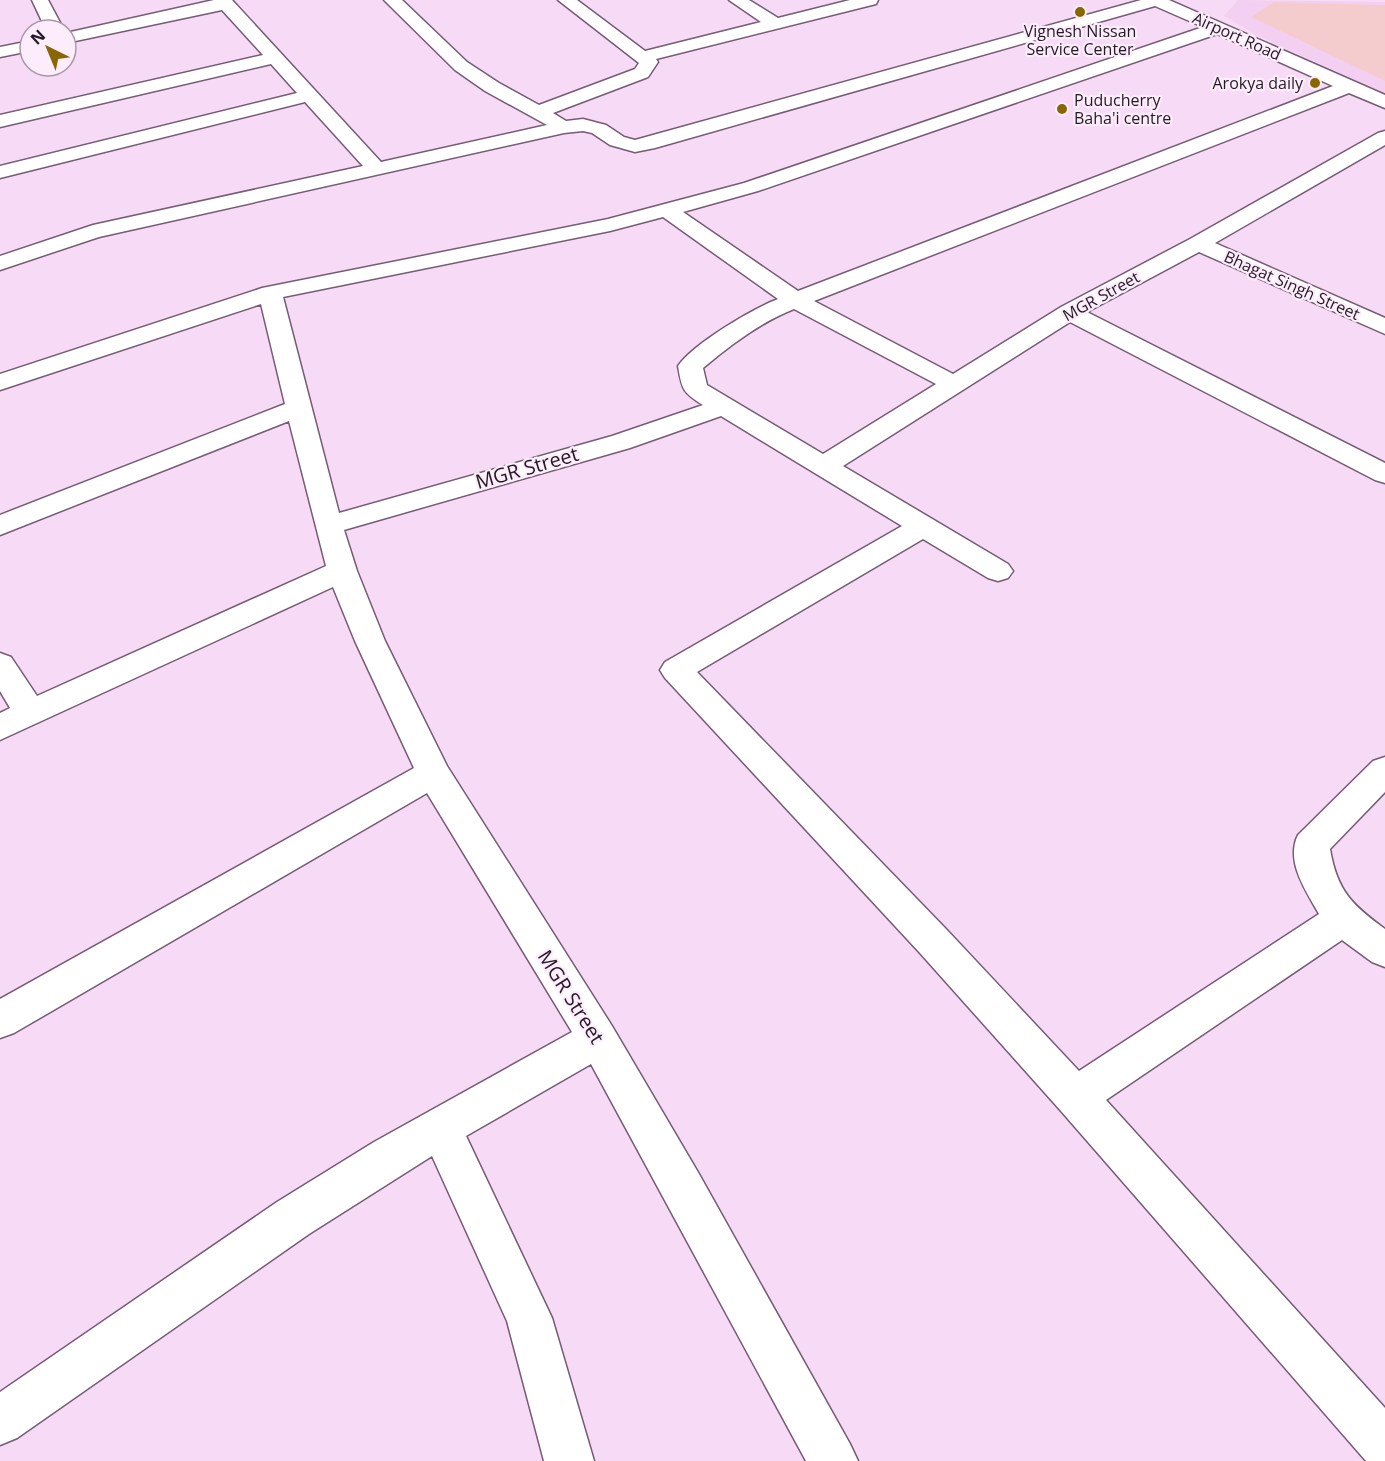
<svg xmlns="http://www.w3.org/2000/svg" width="1385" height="1461" font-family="'Open Sans',sans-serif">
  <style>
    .built { fill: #f3d0f1 }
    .green { fill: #f5ccce }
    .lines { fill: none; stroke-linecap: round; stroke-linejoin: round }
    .minor-casing { stroke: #755c74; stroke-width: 3 }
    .minor { fill: #fff; fill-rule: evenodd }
    .poi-dot { fill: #886702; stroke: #fdecfc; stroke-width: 2 }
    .labels { text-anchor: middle; stroke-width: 4.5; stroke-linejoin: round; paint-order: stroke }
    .far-poi-label { font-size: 16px; fill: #241a24; stroke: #fdecfc }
    .far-street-label { font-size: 16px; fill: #241a24; stroke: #fdecfc }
    .street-label { font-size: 20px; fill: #241a24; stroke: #fdecfc }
  </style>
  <rect width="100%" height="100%" fill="#f7dbf6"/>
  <polygon class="built" points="1238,0 1385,2 1385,93 1258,36 1224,16"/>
  <polygon class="green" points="1274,2 1385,5 1385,81 1251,17"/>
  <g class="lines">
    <defs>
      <g id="minor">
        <polygon points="32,0 48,0 64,30 46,30"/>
        <path d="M214 0H232L381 162 547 125 485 91 455 70 384 0H402L467 62 499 83 539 105 635 69 639 63 558 0H577L645 51 761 22 729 0H749L778 18 850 0H878L876 4 656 59 658 62 648 77 553 113 566 121 583 119 606 125 624 137 635 140 1141 0H1169L1385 95V108L1349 93 814 301 953 374 1061 307 1190 239 1378 133 1385 131V145L1215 243 1385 318V334L1199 252 1087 312 1385 463V483L1375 480 1070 322 843 466 1008 564 1013 571 1008 578 998 581 988 578 923 539 697 672 946 929 1079 1071 1319 914C1306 891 1285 861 1298 835L1373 761 1385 757V792L1330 849C1337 891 1352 905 1385 929V967L1372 962 1342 940 1106 1100 1385 1408V1461H1366L1061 1111 920 953 665 678 660 670 665 662 902 526 721 416 630 448 344 530 357 571 385 641 447 766 612 1026 699 1174 850 1444 858 1461H806L591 1064 466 1136 552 1318 594 1461H544L507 1321 432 1156 309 1234 17 1438 0 1445V1392L277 1202 374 1142 572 1032 427 793 14 1033 0 1038V999L414 768 355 641 333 587 0 740V713L10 708 0 691V653L11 657 37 696 326 566 289 421 0 535V515L285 404 261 304 0 390V374L262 288 608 219 744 183 1203 27 1155 6 655 148 635 152 610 145 592 133 583 131 564 133 99 237 0 270V256L93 225 363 166 305 102 0 178V166L297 93 271 64 0 127V115L263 55 222 10 66 43V33ZM1217 34 1333 86 798 291 683 212 758 191ZM663 217 778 299C752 309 693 344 678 366 682 389 682 392 703 405L612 436 339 513 283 297 610 231ZM794 309 936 384 823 454 707 385 703 368C730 345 761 322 794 309Z"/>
        <polygon points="30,41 30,51 0,57 0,47"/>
      </g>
    </defs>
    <use href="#minor" class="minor-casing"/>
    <use href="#minor" class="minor"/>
  </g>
  <g class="poi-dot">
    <circle cx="1080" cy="12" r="6"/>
    <circle cx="1315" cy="83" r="6"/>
    <circle cx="1062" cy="109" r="6"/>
  </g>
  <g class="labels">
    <g class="far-poi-label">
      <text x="1080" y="37">Vignesh Nissan<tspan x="1080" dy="18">Service Center</tspan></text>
      <text x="1303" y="89" text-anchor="end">Arokya daily</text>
      <text x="1074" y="106" text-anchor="start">Puducherry<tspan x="1074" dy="18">Baha'i centre</tspan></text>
    </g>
    <g class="far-street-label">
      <text transform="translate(1237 36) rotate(24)" y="6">Airport Road</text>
      <text transform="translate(1292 285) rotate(24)" y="6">Bhagat Singh Street</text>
      <text transform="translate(1101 296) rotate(-29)" y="6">MGR Street</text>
    </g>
    <g class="street-label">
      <text transform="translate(527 468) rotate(-16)" y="7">MGR Street</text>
      <text transform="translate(571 997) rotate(58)" y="7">MGR Street</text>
    </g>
  </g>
  <g transform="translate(48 48) rotate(317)"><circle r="28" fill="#fdecfc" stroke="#a698a6" stroke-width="1.5"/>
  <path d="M0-4.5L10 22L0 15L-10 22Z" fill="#886702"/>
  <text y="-9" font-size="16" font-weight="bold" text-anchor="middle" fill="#241a24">N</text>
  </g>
</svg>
